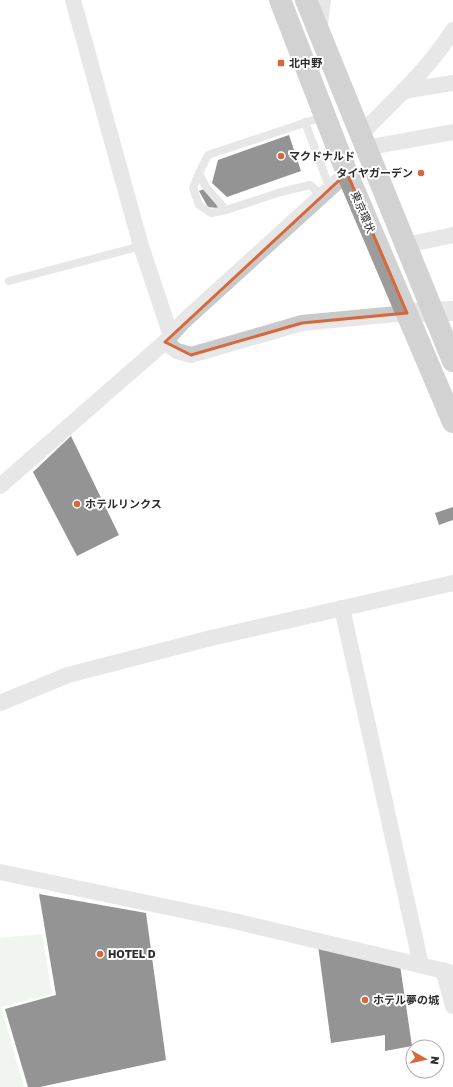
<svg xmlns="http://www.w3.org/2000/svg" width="453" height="1087" font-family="'Golos Text','Noto Sans JP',sans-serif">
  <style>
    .green { fill: #dde9db }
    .building { fill: #131313 }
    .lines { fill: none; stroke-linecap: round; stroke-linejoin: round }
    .service { stroke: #c9c9c9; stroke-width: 8 }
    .minor { stroke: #c9c9c9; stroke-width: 16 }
    .tertiary { stroke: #c9c9c9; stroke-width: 20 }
    .trunk { stroke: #9c9c9c; stroke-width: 22 }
    .marked { fill: none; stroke: #d6683c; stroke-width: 3; stroke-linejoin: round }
    .poi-dot { fill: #d6683c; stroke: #fff; stroke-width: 1.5 }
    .labels { text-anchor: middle; stroke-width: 4; stroke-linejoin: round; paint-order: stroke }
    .poi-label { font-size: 11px; font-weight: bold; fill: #2c2c2c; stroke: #fff; text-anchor: start }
    .street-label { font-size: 11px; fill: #2c2c2c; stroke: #fff }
  </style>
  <rect width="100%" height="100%" fill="#fff"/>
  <polygon class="green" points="42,934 52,994 1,1007 24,1087 0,1087 0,938"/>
  <g class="building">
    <polygon points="289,135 301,171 227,197 212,183 218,160"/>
    <polygon points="204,189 216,203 218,208 208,207 199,191"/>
    <polygon points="71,436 119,535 77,556 33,472"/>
    <polygon points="453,507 453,520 439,525 435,513"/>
    <polygon points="39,894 146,913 166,1060 40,1087 28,1087 5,1009 56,995"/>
    <polygon points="318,945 400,965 412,1046 385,1051 385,1035 331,1043"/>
  </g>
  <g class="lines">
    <g class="service">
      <polyline points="305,122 330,189"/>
      <polyline points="199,173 193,188 199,205 211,213 226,210"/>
      <polyline points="322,196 310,185 281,192 226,210 206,187 199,173 208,155 325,116"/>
      <polyline points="9,281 141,246"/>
    </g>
    <g class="minor">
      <polyline points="73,0 141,246 171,336"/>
      <polyline points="319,32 323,0"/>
      <polyline points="403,91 453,83"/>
      <path d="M360 135C392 102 429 69 453 30"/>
      <polyline points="365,148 453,132"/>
      <polyline points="406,245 453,235"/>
      <polyline points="165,342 177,351 191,355 302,323 407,313"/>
      <polyline points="0,486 165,342 184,321 347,173"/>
      <polyline points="342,608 421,965"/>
      <polyline points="0,703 68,675 211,638 453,583"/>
      <polyline points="0,872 234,921 453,973"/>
      <polyline points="443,970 453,1006"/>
    </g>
    <polyline class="tertiary" points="407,313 453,311"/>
    <g class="trunk">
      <polyline points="280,0 347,173 453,422"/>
      <polyline points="306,0 453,361"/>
    </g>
  </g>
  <path d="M0 0H453V1087H0ZM347 173 407 313 302 323 191 355 165 342Z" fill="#fff" fill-opacity=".55" fill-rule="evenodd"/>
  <path class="marked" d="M347 173 407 313 302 323 191 355 165 342Z"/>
  <g class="poi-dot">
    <rect x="277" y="59" width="8" height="8" rx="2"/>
    <circle cx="281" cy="156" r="4"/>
    <circle cx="421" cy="173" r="4"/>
    <circle cx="77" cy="504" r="4"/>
    <circle cx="100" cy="954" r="4"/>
    <circle cx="365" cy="1000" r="4"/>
  </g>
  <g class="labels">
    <g class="poi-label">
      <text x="289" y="67">北中野</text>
      <text x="289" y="160">マクドナルド</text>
      <text x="413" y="177" text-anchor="end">タイヤガーデン</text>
      <text x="85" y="508">ホテルリンクス</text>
      <text x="108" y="958">HOTEL D</text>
      <text x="373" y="1004">ホテル夢の城</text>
    </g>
    <g class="street-label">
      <text transform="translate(363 212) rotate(67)" y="4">東京環状</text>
    </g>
  </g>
  <g transform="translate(425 1059) rotate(98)"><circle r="19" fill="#ffffff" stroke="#ababab"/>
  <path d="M0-3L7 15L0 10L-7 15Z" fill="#d6683c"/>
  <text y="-6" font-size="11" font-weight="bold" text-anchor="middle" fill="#2c2c2c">N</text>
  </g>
</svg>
